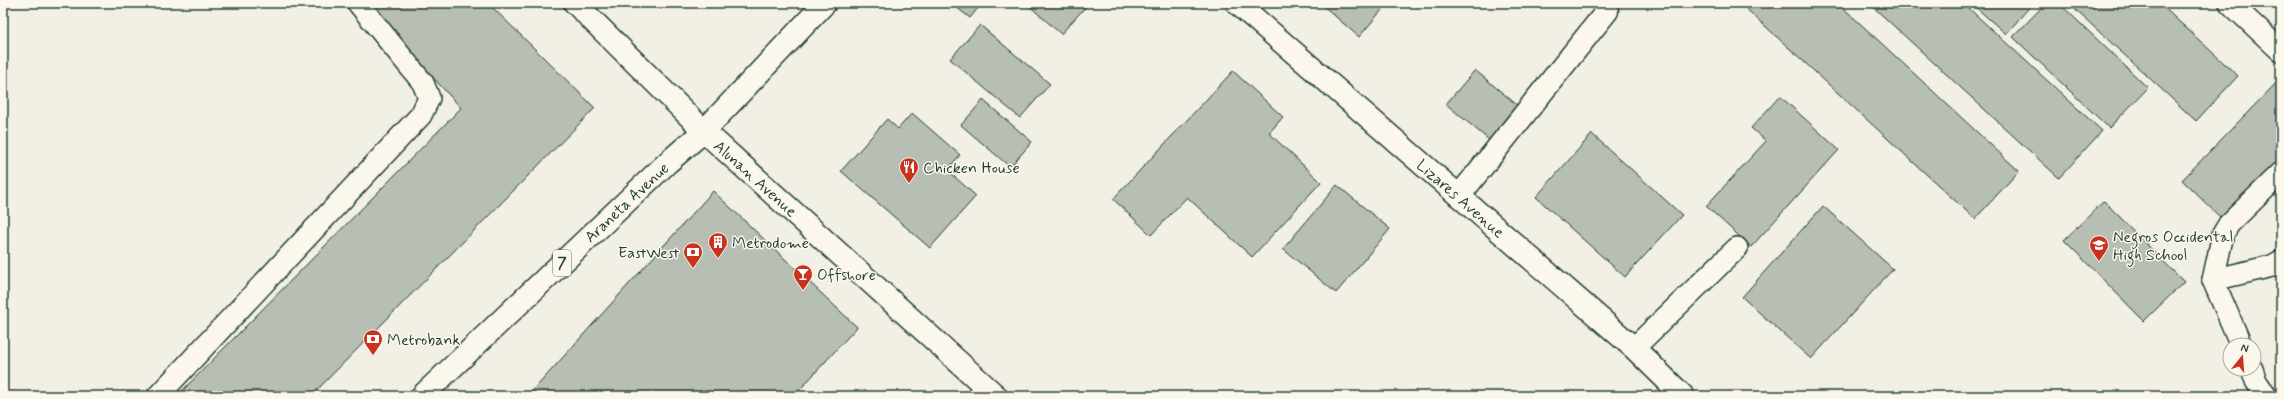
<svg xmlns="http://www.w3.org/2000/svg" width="2284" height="399" font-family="Mynerve,sans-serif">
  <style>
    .building { fill: #b7beb3; stroke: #1f3d34 }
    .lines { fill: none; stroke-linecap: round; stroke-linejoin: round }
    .service-casing { stroke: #1f3d34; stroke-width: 24 }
    .minor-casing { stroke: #1f3d34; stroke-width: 25 }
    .tertiary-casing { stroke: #1f3d34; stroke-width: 25 }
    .primary-casing { stroke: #1f3d34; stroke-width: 25 }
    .service { stroke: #fbf7ec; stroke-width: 21 }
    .minor { stroke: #fbf7ec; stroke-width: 22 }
    .tertiary { stroke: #fbf7ec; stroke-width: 22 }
    .primary { stroke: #fbf7ec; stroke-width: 22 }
    .labels { text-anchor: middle; stroke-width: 3; stroke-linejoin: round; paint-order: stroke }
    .shield { fill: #fbf7ec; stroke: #61756b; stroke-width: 1 }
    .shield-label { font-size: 15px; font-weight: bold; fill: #1f3d34 }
    .poi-label { font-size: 16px; fill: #1f3d34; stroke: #fbf7ec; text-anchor: start }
    .street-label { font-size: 16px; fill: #1f3d34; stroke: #fbf7ec }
  </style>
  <rect width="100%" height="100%" fill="#f2f0e5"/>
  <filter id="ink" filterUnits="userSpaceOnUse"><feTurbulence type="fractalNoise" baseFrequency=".025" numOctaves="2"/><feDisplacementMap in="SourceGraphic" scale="8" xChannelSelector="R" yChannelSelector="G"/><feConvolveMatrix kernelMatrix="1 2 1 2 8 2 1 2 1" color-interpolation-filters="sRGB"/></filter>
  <g filter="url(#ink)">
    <g class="building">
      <polygon points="377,3 488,3 595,108 311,396 177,396 461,108 371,10"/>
      <polygon points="951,3 982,3 970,18"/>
      <polygon points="1026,3 1089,3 1061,34"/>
      <polygon points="1320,3 1388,3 1359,37"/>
      <polygon points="1740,3 1838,3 2019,171 1975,219"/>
      <polygon points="1872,3 1963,3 2102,131 2059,178 1871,5"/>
      <polygon points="1971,3 2033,3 2006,34"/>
      <polygon points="2046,3 2059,3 2148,88 2109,128 2013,37"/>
      <polygon points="2068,3 2159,3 2238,76 2196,121"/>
      <polygon points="980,25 1050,84 1020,118 950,59"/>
      <polygon points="1475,70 1517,105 1489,140 1446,104"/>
      <polygon points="1233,71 1283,117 1269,133 1321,182 1252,257 1187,197 1151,235 1113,199"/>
      <polygon points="2280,79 2281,165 2225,222 2182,180"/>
      <polygon points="1780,96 1839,150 1751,247 1706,206 1766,141 1751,128"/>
      <polygon points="983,100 1032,142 1010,167 961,125"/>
      <polygon points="912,113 960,155 947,170 976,196 930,248 841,171 887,119 898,129"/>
      <polygon points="1592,134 1682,215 1625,277 1536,197"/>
      <polygon points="1337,185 1390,229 1336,293 1283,249"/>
      <polygon points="713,191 857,327 794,396 528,396"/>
      <polygon points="2104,201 2184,282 2144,321 2064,240"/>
      <polygon points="1823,206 1893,269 1811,359 1742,297"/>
    </g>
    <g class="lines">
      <defs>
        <g id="service">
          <polyline points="2230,3 2281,51"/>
          <polyline points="2213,280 2272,266 2281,261"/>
          <polyline points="2241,345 2213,280 2223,234 2229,224 2281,173"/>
          <polyline points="1634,348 1737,248"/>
          <polyline points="2252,369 2256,381 2266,396"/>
          <polyline points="158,396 421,115 429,98 423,83 358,3"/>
        </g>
        <g id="minor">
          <polyline points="575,3 704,131 996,396"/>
          <polyline points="1459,196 1607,11"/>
        </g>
        <polyline id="tertiary" points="1237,3 1634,348 1683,396"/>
        <polyline id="primary" points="422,396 667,163 704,131 825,3"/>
      </defs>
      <use href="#service" class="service-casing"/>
      <use href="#minor" class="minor-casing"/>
      <use href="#tertiary" class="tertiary-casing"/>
      <use href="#primary" class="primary-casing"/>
      <use href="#service" class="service"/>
      <use href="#minor" class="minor"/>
      <use href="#tertiary" class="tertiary"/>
      <use href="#primary" class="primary"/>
    </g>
  </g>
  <defs>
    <symbol id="restaurant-pin" viewBox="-11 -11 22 30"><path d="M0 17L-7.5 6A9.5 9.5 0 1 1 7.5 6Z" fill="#c8321e" stroke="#fbf7ec"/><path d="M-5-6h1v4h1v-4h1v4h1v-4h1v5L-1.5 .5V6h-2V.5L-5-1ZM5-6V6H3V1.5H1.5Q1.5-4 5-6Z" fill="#fff"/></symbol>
    <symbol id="building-pin" viewBox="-11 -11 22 30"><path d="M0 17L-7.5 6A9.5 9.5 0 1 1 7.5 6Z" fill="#c8321e" stroke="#fbf7ec"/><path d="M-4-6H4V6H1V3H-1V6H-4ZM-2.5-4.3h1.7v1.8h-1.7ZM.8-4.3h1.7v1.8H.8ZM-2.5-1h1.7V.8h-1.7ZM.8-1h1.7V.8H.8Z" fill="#fff"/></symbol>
    <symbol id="school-pin" viewBox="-11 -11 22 30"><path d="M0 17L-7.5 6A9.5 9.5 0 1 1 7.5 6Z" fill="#c8321e" stroke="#fbf7ec"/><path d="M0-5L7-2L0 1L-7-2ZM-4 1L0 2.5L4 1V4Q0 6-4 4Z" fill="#fff"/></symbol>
    <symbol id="bank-pin" viewBox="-11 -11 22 30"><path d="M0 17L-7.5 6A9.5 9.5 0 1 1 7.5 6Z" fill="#c8321e" stroke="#fbf7ec"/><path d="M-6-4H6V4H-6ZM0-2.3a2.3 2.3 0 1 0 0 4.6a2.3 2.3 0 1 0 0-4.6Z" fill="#fff"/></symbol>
    <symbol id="bar-pin" viewBox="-11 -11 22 30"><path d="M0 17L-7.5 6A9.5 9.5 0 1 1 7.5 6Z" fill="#c8321e" stroke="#fbf7ec"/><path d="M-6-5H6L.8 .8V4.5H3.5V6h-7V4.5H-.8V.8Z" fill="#fff"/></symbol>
  </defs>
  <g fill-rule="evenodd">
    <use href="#restaurant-pin" x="898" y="156" width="22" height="30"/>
    <use href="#building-pin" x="707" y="231" width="22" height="30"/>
    <use href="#school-pin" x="2088" y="234" width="22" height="30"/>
    <use href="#bank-pin" x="682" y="241" width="22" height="30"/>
    <use href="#bar-pin" x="792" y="263" width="22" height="30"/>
    <use href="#bank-pin" x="362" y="328" width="22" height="30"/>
  </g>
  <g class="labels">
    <rect class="shield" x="553" y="250" width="18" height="26" rx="3"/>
    <g class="shield-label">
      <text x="562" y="268">7</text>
    </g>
    <g class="poi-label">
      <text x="923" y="173">Chicken House</text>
      <text x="2113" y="242">Negros Occidental<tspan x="2113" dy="18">High School</tspan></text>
      <text x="732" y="248">Metrodome</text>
      <text x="679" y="258" text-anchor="end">EastWest</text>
      <text x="817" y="280">Offshore</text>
      <text x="387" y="345">Metrobank</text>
    </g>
    <g class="street-label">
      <text transform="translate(756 178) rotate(42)" y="6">Alunan Avenue</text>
      <text transform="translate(1461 198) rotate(41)" y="6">Lizares Avenue</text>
      <text transform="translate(626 202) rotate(-43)" y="6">Araneta Avenue</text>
    </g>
  </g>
  <rect width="2284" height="399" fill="none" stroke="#fbf7ec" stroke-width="16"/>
  <rect x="8" y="8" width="2268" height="383" fill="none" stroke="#1f3d34" stroke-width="1.5" filter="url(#ink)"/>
  <g transform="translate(2242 357) rotate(17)"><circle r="19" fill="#fbf7ec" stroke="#a3ada2"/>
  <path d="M0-3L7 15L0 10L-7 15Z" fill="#c8321e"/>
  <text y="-6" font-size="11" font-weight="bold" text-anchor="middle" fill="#1f3d34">N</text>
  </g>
</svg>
